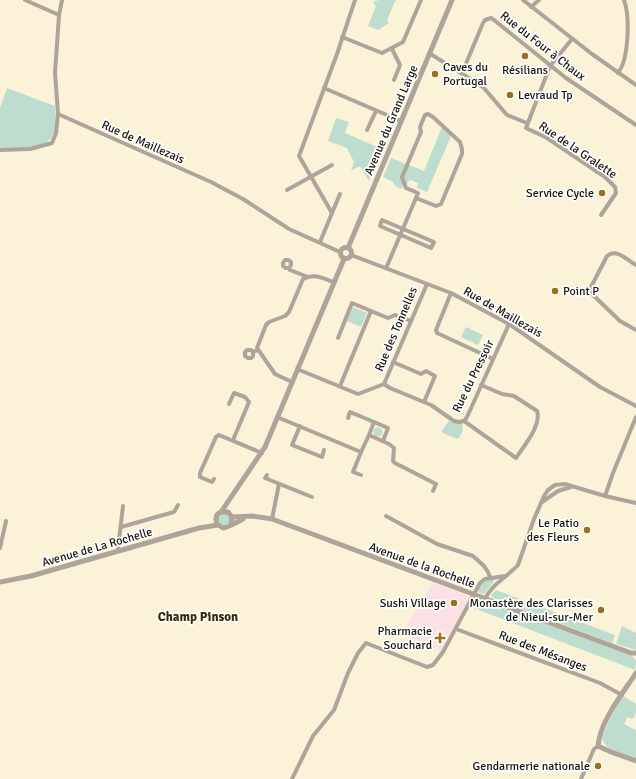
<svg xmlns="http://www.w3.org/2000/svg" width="636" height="779" font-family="Signika,sans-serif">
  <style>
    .commercial { fill: #fbe1e5 }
    .green { fill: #beddce }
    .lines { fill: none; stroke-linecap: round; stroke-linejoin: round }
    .minor { stroke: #afa49a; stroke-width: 4 }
    .tertiary { stroke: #afa49a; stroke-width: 5 }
    .poi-dot { fill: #9a6f1d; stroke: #fff; stroke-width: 1.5 }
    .labels { text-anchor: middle; stroke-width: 3.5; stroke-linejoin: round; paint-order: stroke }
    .street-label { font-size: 12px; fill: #17150c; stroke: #fff }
    .poi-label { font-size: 12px; fill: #17150c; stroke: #fff; text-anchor: end }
    .neighbourhood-label { font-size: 13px; font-weight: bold; fill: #3b2700; stroke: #fff }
  </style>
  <rect width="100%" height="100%" fill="#faf3d8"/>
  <polygon class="commercial" points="433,582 470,597 441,651 402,633"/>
  <g class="green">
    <polygon points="379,0 397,0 395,1 387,20 389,23 378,30 368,26 376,6 373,2"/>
    <path d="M7 88 55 106C55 114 57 122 55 130 49 152 18 149 0 149V108Z"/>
    <polygon points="336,118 349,122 345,133 382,149 369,181 360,166 351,171 354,162 347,148 328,141"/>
    <path d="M442 127 451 136 427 192 417 188 418 183 410 180C408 184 403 185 401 189L395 186 393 182 383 177 391 158 424 171Z"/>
    <polygon points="353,307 367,313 361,327 347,321"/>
    <polygon points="466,327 483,335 478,345 461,337"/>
    <path d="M449 421 455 423H462C464 428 462 436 457 439L441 432Z"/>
    <circle cx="378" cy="432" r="4.5"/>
    <circle cx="224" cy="519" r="6"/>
    <path d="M493 579 494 581 484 594 479 593 478 590C482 583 485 580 493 579Z"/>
    <polygon points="496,590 615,635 612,643 493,598 491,595"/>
    <polygon points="479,599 628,654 633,657 636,661 635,670 471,607 476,600"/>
    <polygon points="622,626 636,633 636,650 616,644"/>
    <path d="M623 696 636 704V713L633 719 627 717 624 724 636 730V759C623 754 606 752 602 738L610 718Z"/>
  </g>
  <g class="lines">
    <g class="minor">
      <polyline points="25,0 59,15 55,73 58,114 211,182 243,199 289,229 340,252"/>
      <polyline points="523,0 592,54 636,85"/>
      <polyline points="531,7 539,0"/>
      <polyline points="59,15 62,0"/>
      <polyline points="342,37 382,53 403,42 421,0"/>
      <polyline points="572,39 550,66 526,128 547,138 605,177 615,187 616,193 601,215"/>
      <polyline points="392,49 400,65 394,80"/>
      <polyline points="429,53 483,87 507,115 527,123"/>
      <polyline points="462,73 483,23 485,20 491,18 494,20 566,78 636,125"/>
      <path d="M618 73C629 59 630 16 624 0"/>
      <polyline points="324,88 401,121"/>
      <polyline points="367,130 376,111"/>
      <polyline points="0,150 30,149 52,143 56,133 58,114"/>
      <polyline points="287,190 332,165"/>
      <polyline points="332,213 340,194"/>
      <polygon points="382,220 434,242 431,248 380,226"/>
      <polyline points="320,242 332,213 299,156 337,54 355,0"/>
      <polyline points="351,255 451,293 509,324 600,387 636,406"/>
      <path d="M636 265C627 260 617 248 607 256L590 289 592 294 620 321 636 330"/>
      <polyline points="289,268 286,268 283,266 283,263 285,260 288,260 291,262 291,265 289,268 290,270 308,277"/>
      <polyline points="386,268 387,266 416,198 418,193 406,188 402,177 421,132 420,127 425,115 428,114 433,117 460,142 462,149 462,154 441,204 436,206 416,198"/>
      <polyline points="451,293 436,330 437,333 493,359"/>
      <polyline points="338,338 352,303 371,311"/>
      <polyline points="253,352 251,350 247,350 245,352 245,356 248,358 251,358 253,356 253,352 258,350"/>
      <polyline points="393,362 421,374 426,371 435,376 424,402"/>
      <polyline points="297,369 358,394 384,384 427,284"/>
      <path d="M292 382 275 374 257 348 266 325 269 322 285 316 289 312 303 279C314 273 323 278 333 282"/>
      <polyline points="384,384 390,388 431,405 454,421 459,422 464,421 467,417 509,324"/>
      <polyline points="340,386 371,311 388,318 395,315 411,321"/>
      <polyline points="229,404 234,393 245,397 249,402 233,440"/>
      <polyline points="277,417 361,452 369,435 389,444 394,448 393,461 395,463 436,484 433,491"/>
      <polyline points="348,418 350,412 374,422"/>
      <path d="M464 421 516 458C523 447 542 425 537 411L514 396 502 394 481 385"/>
      <polyline points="300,426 292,445 322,457 324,450"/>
      <polyline points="369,435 374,422 388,428 383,441"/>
      <polyline points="361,452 353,472 361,475"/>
      <polyline points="267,475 265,478 312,497"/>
      <polyline points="214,479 212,482 200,477 200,473 216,437 219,435 262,453"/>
      <polyline points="605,496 613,473 636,417"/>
      <polyline points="542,502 558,491 571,487"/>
      <polyline points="386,516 437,544 473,556 484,566 488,572 490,577"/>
      <polyline points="272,519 279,484"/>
      <polyline points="121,527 174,512 178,505"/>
      <polyline points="0,548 6,521"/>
      <polyline points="119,551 118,548 123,506"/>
      <path d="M485 599C492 584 507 577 518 565L534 519 544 496 548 490 555 485 565 484 605 496 636 503"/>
      <polyline points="456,629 600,683 622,695"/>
      <polyline points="292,779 313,736 334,710 348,673 358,653 366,643 427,667 433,665 443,652 480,583 485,579 505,576"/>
      <polyline points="581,779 594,749 598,746"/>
    </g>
    <g class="tertiary">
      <circle cx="346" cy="253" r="5.5"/>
      <polyline points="348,248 452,0"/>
      <polyline points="221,512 265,447 344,259"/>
      <polyline points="232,517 253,516 272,519 631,653 636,653"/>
      <path d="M231 524 232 517 228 512H221C216 514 215 518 217 524L223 528C229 527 237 522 243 519"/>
      <polyline points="0,582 31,576 199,528 218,525"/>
      <path d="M636 673C623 693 600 721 598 746L611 752 636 761"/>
    </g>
  </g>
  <g class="poi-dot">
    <circle cx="525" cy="56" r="4"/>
    <circle cx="435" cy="74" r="4"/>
    <circle cx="510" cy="95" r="4"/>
    <circle cx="602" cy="193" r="4"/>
    <circle cx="555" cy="291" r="4"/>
    <circle cx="587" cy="530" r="4"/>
    <circle cx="454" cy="603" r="4"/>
    <circle cx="601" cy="610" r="4"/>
    <path d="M438 632h4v4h4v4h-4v4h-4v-4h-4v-4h4z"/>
    <circle cx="598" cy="766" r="4"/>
  </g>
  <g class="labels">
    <g class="street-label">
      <text transform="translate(543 46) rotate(38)" y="4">Rue du Four à Chaux</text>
      <text transform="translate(391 120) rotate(-67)" y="4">Avenue du Grand Large</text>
      <text transform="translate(143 142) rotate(24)" y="4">Rue de Maillezais</text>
      <text transform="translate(578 150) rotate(34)" y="4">Rue de la Gralette</text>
      <text transform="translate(503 312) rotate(30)" y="4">Rue de Maillezais</text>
      <text transform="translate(396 329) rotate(-67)" y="4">Rue des Tonnelles</text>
      <text transform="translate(473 376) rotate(-64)" y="4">Rue du Pressoir</text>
      <text transform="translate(97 547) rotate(-16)" y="4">Avenue de La Rochelle</text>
      <text transform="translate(422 565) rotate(20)" y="4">Avenue de la Rochelle</text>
      <text transform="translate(543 651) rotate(21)" y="4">Rue des Mésanges</text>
    </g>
    <g class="poi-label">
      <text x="443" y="71" text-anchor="start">Caves du<tspan x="443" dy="14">Portugal</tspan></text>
      <text x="525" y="74" text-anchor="middle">Résilians</text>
      <text x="518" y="99" text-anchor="start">Levraud Tp</text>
      <text x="594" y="197">Service Cycle</text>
      <text x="563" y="295" text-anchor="start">Point P</text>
      <text x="579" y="527">Le Patio<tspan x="579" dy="14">des Fleurs</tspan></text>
      <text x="446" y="607">Sushi Village</text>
      <text x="593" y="607">Monastère des Clarisses<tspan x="593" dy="14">de Nieul-sur-Mer</tspan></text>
      <text x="432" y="635">Pharmacie<tspan x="432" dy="14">Souchard</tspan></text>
      <text x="590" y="770">Gendarmerie nationale</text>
    </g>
    <g class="neighbourhood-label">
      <text x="198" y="621">Champ Pinson</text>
    </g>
  </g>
</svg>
